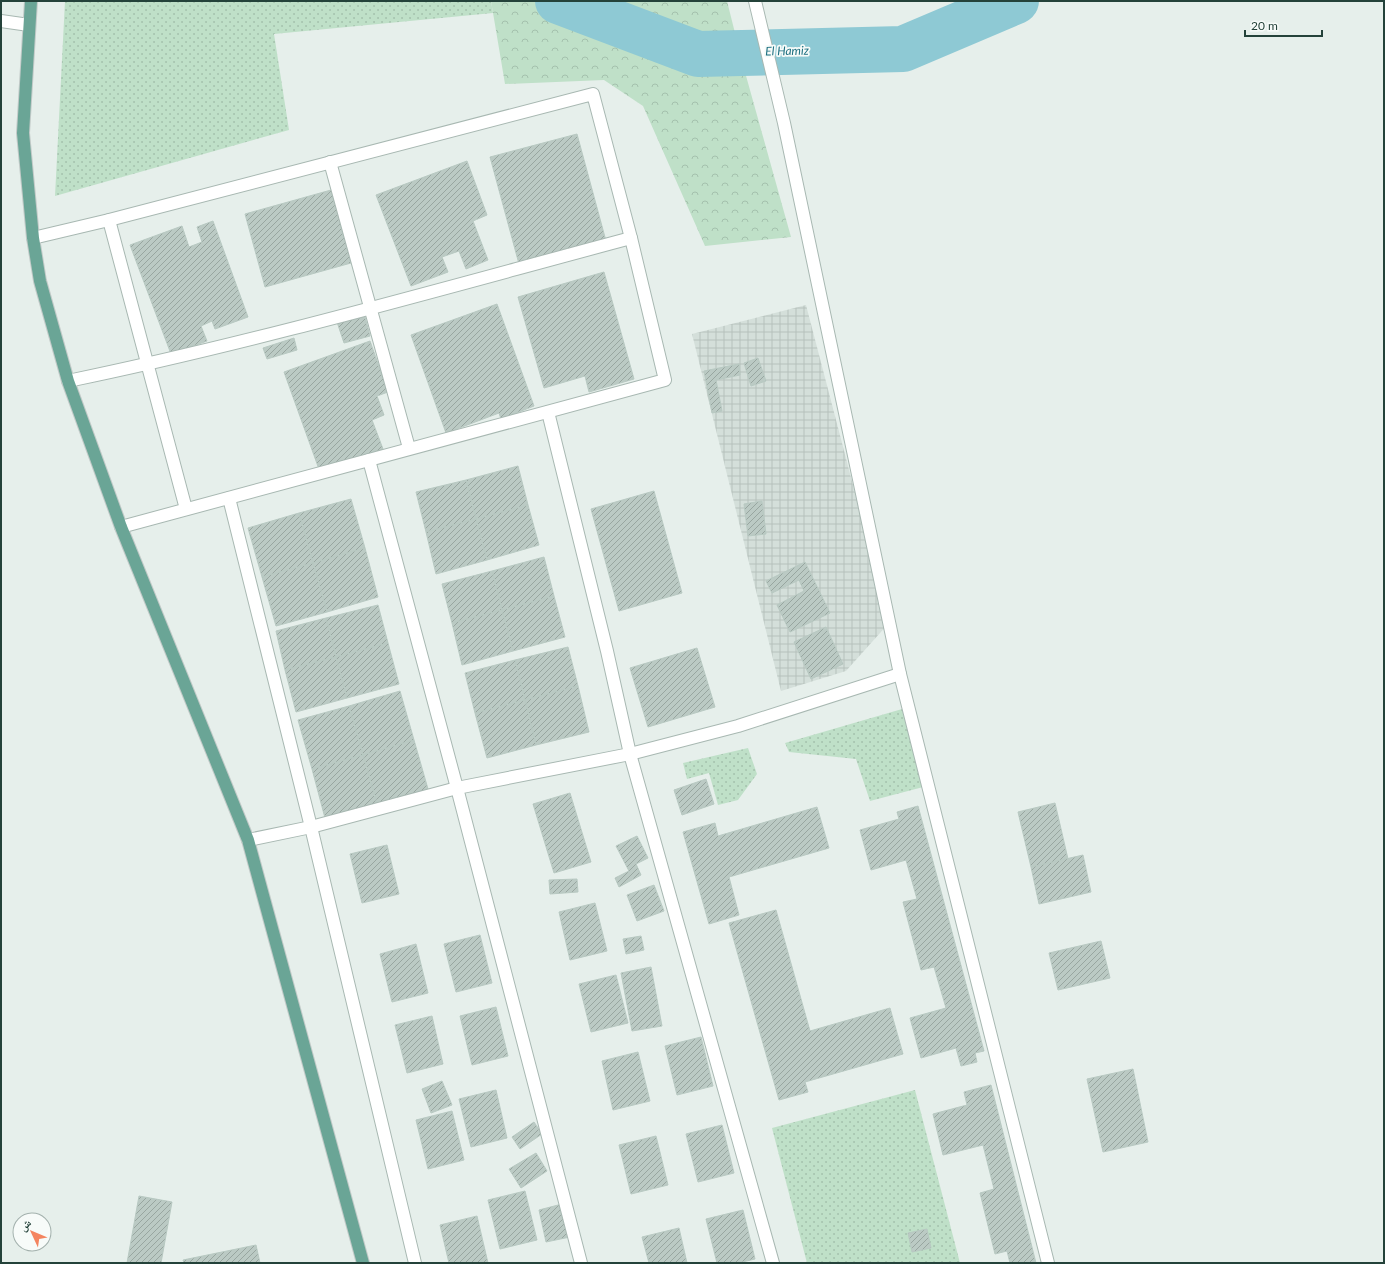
<svg xmlns="http://www.w3.org/2000/svg" width="1385" height="1264" font-family="Lato,'Noto Naskh Arabic',sans-serif">
  <style>
    .industrial { fill: url(#industrial-grid) }
    .grass { fill: url(#grass-dots) }
    .forest { fill: url(#forest-crowns) }
    .lines { fill: none; stroke-linecap: round; stroke-linejoin: round }
    .river { stroke: #8ec9d4; stroke-width: 46 }
    .building { fill: url(#building-hatch); stroke: #b8c9c2 }
    .minor-casing { stroke: #a8b8b2; stroke-width: 14 }
    .major-casing { stroke: #c2cac8; stroke-width: 14 }
    .minor { stroke: #fff; stroke-width: 12 }
    .major { stroke: #6aa596; stroke-width: 12 }
    .labels { text-anchor: middle; stroke-width: 3.5; stroke-linejoin: round; paint-order: stroke }
    .water-label { font-size: 12px; font-style: italic; fill: #1c6f80; stroke: #f7fbf9 }
  </style>
  <defs>
    <pattern id="industrial-grid" width="8" height="8" patternUnits="userSpaceOnUse"><rect width="8" height="8" fill="#d4dfda"/><path d="M0 4h8M4 0v8" fill="none" stroke="#b6c1bc"/></pattern>
    <pattern id="grass-dots" width="8" height="8" patternUnits="userSpaceOnUse"><rect width="8" height="8" fill="#bfe0c8"/><path d="M2 2h.1M6 6h.1" fill="none" stroke="#a4c1ad" stroke-width="1.8" stroke-linecap="round"/></pattern>
    <pattern id="forest-crowns" width="20" height="18" patternUnits="userSpaceOnUse"><rect width="20" height="18" fill="#bfe0c8"/><path d="M2 6a3 3 0 1 1 6 0M12 15a3 3 0 1 1 6 0" fill="none" stroke="#a4c1ad"/></pattern>
    <pattern id="building-hatch" width="6" height="6" patternUnits="userSpaceOnUse"><rect width="6" height="6" fill="#bbcac4"/><path d="M-1 1l2-2M0 6l6-6M5 7l2-2" fill="none" stroke="#98a6a0"/></pattern>
  </defs>
  <rect width="100%" height="100%" fill="#e6efeb"/>
  <polygon class="industrial" points="806,305 889,623 846,671 781,691 692,334"/>
  <g class="grass">
    <polygon points="65,1 491,1 493,13 274,34 289,130 55,196"/>
    <polygon points="909,707 927,786 870,801 856,759 789,752 785,743"/>
    <polygon points="748,748 757,774 738,800 718,805 709,773 687,779 683,763"/>
    <polygon points="915,1090 960,1263 807,1263 772,1128"/>
  </g>
  <polygon class="forest" points="491,1 727,1 743,65 791,237 705,246 643,106 604,80 505,84"/>
  <g class="lines">
    <polyline class="river" points="558,1 698,54 903,49 1016,1"/>
  </g>
  <g class="building">
    <polygon points="577,134 606,241 519,264 490,157"/>
    <polygon points="467,161 487,215 473,221 488,260 466,269 459,251 442,257 448,272 411,286 376,195"/>
    <polygon points="331,190 351,263 265,287 245,214"/>
    <polygon points="213,221 248,317 215,329 212,321 201,326 207,341 171,354 130,245 182,226 189,247 202,242 197,227"/>
    <polygon points="604,272 634,379 589,392 585,376 544,388 518,297"/>
    <polygon points="497,304 534,406 501,419 499,413 446,433 411,335"/>
    <polygon points="365,317 370,336 344,343 337,322"/>
    <polygon points="294,338 297,350 267,359 263,348"/>
    <polygon points="370,341 388,392 377,396 384,415 372,420 383,449 320,472 284,372"/>
    <polygon points="758,358 766,381 751,386 744,363"/>
    <polygon points="739,364 740,375 716,380 722,411 712,413 704,371"/>
    <polygon points="518,466 528,505 476,519 466,480"/>
    <polygon points="466,480 476,519 426,532 416,492"/>
    <polygon points="654,491 682,593 619,611 591,509"/>
    <polygon points="351,499 365,548 313,563 299,513"/>
    <polygon points="762,501 766,534 748,536 744,504"/>
    <polygon points="528,505 539,545 487,560 476,519"/>
    <polygon points="299,513 313,563 262,577 248,528"/>
    <polygon points="476,519 487,560 436,574 426,532"/>
    <polygon points="365,548 378,597 327,612 313,563"/>
    <polygon points="544,557 554,596 502,610 492,571"/>
    <polygon points="805,562 830,613 790,632 777,605 804,591 799,580 772,593 766,581"/>
    <polygon points="313,563 327,612 276,626 262,577"/>
    <polygon points="492,571 502,610 452,623 442,584"/>
    <polygon points="554,596 565,637 513,651 502,610"/>
    <polygon points="378,605 388,643 336,657 326,618"/>
    <polygon points="502,610 513,651 462,665 452,623"/>
    <polygon points="326,618 336,657 285,670 276,631"/>
    <polygon points="826,627 843,664 811,679 794,642"/>
    <polygon points="388,643 399,684 347,698 336,657"/>
    <polygon points="568,647 578,686 525,700 515,660"/>
    <polygon points="697,648 715,707 648,727 630,668"/>
    <polygon points="336,657 347,698 296,712 285,670"/>
    <polygon points="515,660 525,700 475,713 465,673"/>
    <polygon points="578,686 589,732 536,745 525,700"/>
    <polygon points="400,691 414,740 363,755 349,706"/>
    <polygon points="525,700 536,745 487,758 475,713"/>
    <polygon points="349,706 363,755 312,769 298,720"/>
    <polygon points="414,740 428,789 377,804 363,755"/>
    <polygon points="363,755 377,804 325,818 312,769"/>
    <polygon points="706,779 714,804 682,815 674,790"/>
    <polygon points="570,793 591,862 554,873 533,804"/>
    <polygon points="1055,803 1068,859 1031,867 1018,812"/>
    <polygon points="918,806 984,1051 975,1053 977,1062 961,1066 956,1048 921,1058 910,1018 946,1008 934,967 921,970 903,902 917,899 906,860 871,870 860,830 899,819 897,812"/>
    <polygon points="817,807 829,848 729,877 739,915 709,924 683,832 715,823 718,836"/>
    <polygon points="637,836 648,858 636,864 641,875 619,887 615,878 629,871 616,846"/>
    <polygon points="387,845 399,894 362,903 350,854"/>
    <polygon points="1083,855 1091,892 1039,904 1031,867"/>
    <polygon points="577,879 578,892 550,894 549,880"/>
    <polygon points="654,885 664,911 637,921 627,895"/>
    <polygon points="595,903 607,951 570,960 559,912"/>
    <polygon points="776,910 810,1031 890,1008 903,1054 805,1082 808,1092 779,1100 729,923"/>
    <polygon points="480,935 492,983 456,992 444,944"/>
    <polygon points="641,936 644,950 626,954 623,939"/>
    <polygon points="1101,941 1110,978 1058,990 1049,953"/>
    <polygon points="416,944 428,993 392,1002 380,954"/>
    <polygon points="651,967 662,1026 632,1031 621,973"/>
    <polygon points="616,975 628,1023 591,1032 579,984"/>
    <polygon points="496,1007 508,1056 472,1065 460,1016"/>
    <polygon points="432,1016 443,1064 407,1073 395,1025"/>
    <polygon points="701,1037 713,1086 677,1095 665,1046"/>
    <polygon points="638,1052 650,1101 613,1110 602,1061"/>
    <polygon points="1133,1069 1148,1142 1103,1152 1087,1079"/>
    <polygon points="442,1081 452,1105 431,1113 422,1089"/>
    <polygon points="991,1085 1036,1263 1010,1263 1007,1251 995,1254 980,1193 994,1189 983,1145 943,1155 933,1114 967,1105 964,1092"/>
    <polygon points="496,1090 507,1138 471,1147 459,1099"/>
    <polygon points="452,1111 464,1160 428,1169 416,1120"/>
    <polygon points="534,1122 542,1134 520,1149 512,1137"/>
    <polygon points="722,1125 734,1173 698,1182 686,1134"/>
    <polygon points="656,1136 668,1185 631,1194 619,1145"/>
    <polygon points="536,1153 547,1171 521,1188 509,1169"/>
    <polygon points="525,1191 537,1240 500,1249 488,1200"/>
    <polygon points="139,1196 172,1202 161,1263 127,1263"/>
    <polygon points="562,1204 570,1237 546,1242 539,1210"/>
    <polygon points="743,1210 755,1259 738,1263 717,1263 706,1219"/>
    <polygon points="477,1216 488,1263 449,1263 440,1225"/>
    <polygon points="679,1228 687,1263 649,1263 642,1237"/>
    <polygon points="927,1229 931,1248 912,1252 908,1233"/>
    <polygon points="256,1245 260,1263 184,1263 183,1260"/>
  </g>
  <g class="lines">
    <defs>
      <g id="minor">
        <polyline points="755,1 784,123 900,674 1048,1263"/>
        <polyline points="1,21 29,25"/>
        <polyline points="330,162 409,448"/>
        <polyline points="109,220 186,509"/>
        <polyline points="33,238 109,220 593,94 631,238 665,380 121,527"/>
        <path d="M68 381C257 342 444 288 631 238"/>
        <polyline points="548,412 607,651 630,754 773,1263"/>
        <polyline points="369,460 457,788 581,1263"/>
        <polyline points="229,498 311,827 415,1263"/>
        <polyline points="248,840 311,827 457,788 630,754 738,726 900,674"/>
      </g>
      <polyline id="major" points="31,1 23,133 33,238 40,281 68,381 121,527 248,840 363,1263"/>
    </defs>
    <use href="#minor" class="minor-casing"/>
    <use href="#major" class="major-casing"/>
    <use href="#minor" class="minor"/>
    <use href="#major" class="major"/>
  </g>
  <g class="labels">
    <g class="water-label">
      <text transform="translate(787 51) rotate(-1)" y="4">El Hamiz</text>
    </g>
  </g>
  <rect width="1385" height="1264" fill="none" stroke="#24423a" stroke-width="4"/>
  <g transform="translate(32 1232) rotate(314)"><circle r="19" fill="#f7fbf9" stroke="#a3b1ad"/>
  <path d="M0-3L7 15L0 10L-7 15Z" fill="#f4845f"/>
  <text y="-6" font-size="11" font-weight="bold" text-anchor="middle" fill="#24423a">ش</text>
  </g>
  <path d="M1245 30v6h77v-6" fill="none" stroke="#24423a" stroke-width="2"/>
  <text x="1251" y="30" font-size="12" fill="#24423a" stroke="#f7fbf9" stroke-width="3" paint-order="stroke">20 m</text>
</svg>
